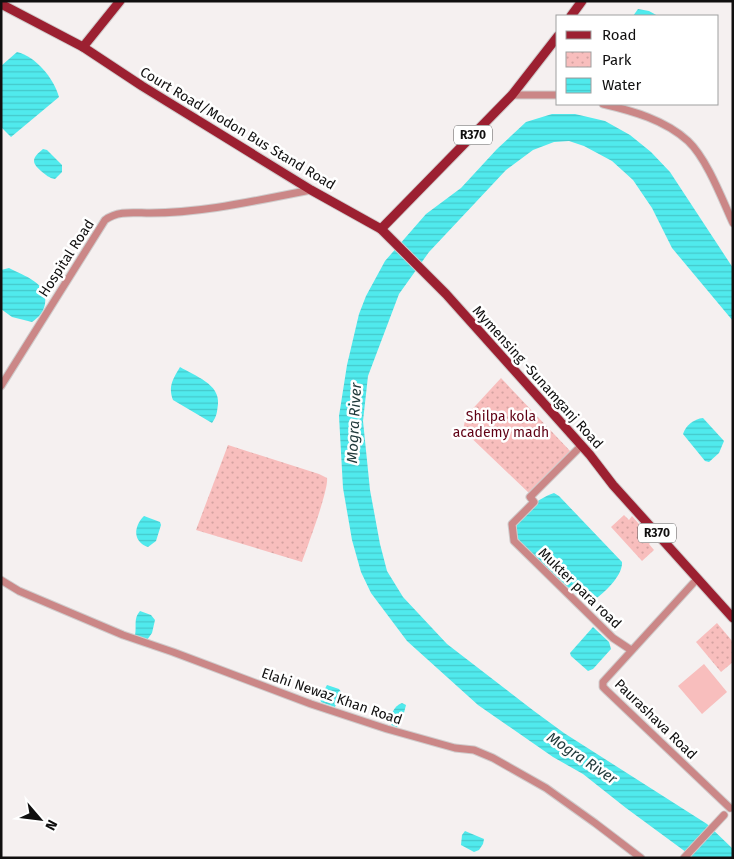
<svg xmlns="http://www.w3.org/2000/svg" width="734" height="859" font-family="'Fira Sans',sans-serif">
  <style>
    .park { fill: url(#park-dots) }
    .pitch { fill: #f8bebd }
    .water { fill: url(#water-rules) }
    .lines { fill: none; stroke-linecap: round; stroke-linejoin: round }
    .minor-casing { stroke: #d0cccc; stroke-width: 9 }
    .major-casing { stroke: #d0cccc; stroke-width: 11 }
    .minor { stroke: #cb8787; stroke-width: 7 }
    .major { stroke: #9c2031; stroke-width: 9 }
    .labels { text-anchor: middle; stroke-width: 5; stroke-linejoin: round; paint-order: stroke }
    .shield { fill: #fff; stroke: #585757; stroke-width: 1 }
    .shield-label { font-size: 12px; font-weight: bold; fill: #100f0f }
    .street-label { font-size: 14px; fill: #100f0f; stroke: #fff }
    .park-label { font-size: 14px; fill: #600014; stroke: #fff }
    .water-label { font-size: 15px; font-style: italic; fill: #223b3c; stroke: #fff }
  </style>
  <defs>
    <pattern id="park-dots" width="8" height="8" patternUnits="userSpaceOnUse" patternTransform="scale(1.25)"><rect width="8" height="8" fill="#f8bebd"/><path d="M2 2h.1M6 6h.1" fill="none" stroke="#d4a2a1" stroke-width="1.8" stroke-linecap="round"/></pattern>
    <pattern id="water-rules" width="6" height="5" patternUnits="userSpaceOnUse" patternTransform="scale(1.25)"><rect width="6" height="5" fill="#50eaed"/><path d="M0 2.5h6" fill="none" stroke="#45c8ca"/></pattern>
  </defs>
  <rect width="100%" height="100%" fill="#f5f0f0"/>
  <g class="park">
    <polygon points="501,378 572,453 530,494 463,430 466,416"/>
    <path d="M228 445 319 474 327 478C329 489 307 548 302 562L196 530Z"/>
    <polygon points="624,515 629,520 632,516 653,540 649,544 654,550 642,561 611,527"/>
    <polygon points="717,623 733,642 733,662 721,672 696,642"/>
  </g>
  <polygon class="pitch" points="704,664 727,692 702,714 678,686"/>
  <g class="water">
    <polygon points="638,9 649,11 658,16 633,16"/>
    <path d="M17 52C36 57 53 77 59 97L11 137 1 127V66Z"/>
    <polygon points="552,114 575,114 605,121 630,135 651,152 670,172 733,268 733,321 672,248 652,208 633,180 612,161 584,146 569,141 554,142 533,150 506,170 429,252 399,294 368,376 363,421 370,490 380,544 387,571 403,597 447,644 534,711 564,733 707,824 733,849 733,858 694,858 626,808 583,774 553,757 478,705 407,641 371,593 361,572 352,540 343,488 339,416 347,365 359,314 366,296 385,261 426,214 461,188 497,149 526,122"/>
    <path d="M43 149 47 150 62 165V172L55 179C49 178 46 175 41 171 31 162 32 158 43 149Z"/>
    <path d="M9 268C24 276 49 283 45 304 43 313 39 317 32 322L12 317 1 309V270Z"/>
    <path d="M180 367C195 376 220 384 218 404 217 412 217 416 212 423L173 400C168 386 173 379 180 367Z"/>
    <path d="M703 418 724 441 719 453 709 462 705 461 683 434C686 425 694 419 703 418Z"/>
    <path d="M554 493 559 496 622 562C623 576 604 593 593 601 589 601 586 601 582 598 573 592 517 544 516 536 512 516 537 499 554 493Z"/>
    <path d="M144 516 160 522 161 525 156 541 148 547C133 542 133 527 144 516Z"/>
    <path d="M140 611 151 615 155 620 152 633 147 640 139 638 135 635C137 626 133 619 140 611Z"/>
    <polygon points="593,627 609,642 611,649 593,669 588,671 571,656 570,653"/>
    <polygon points="327,685 339,689 341,692 335,707 321,702 320,698"/>
    <path d="M402 703 406 705 401 724 397 727 391 725C390 716 393 706 402 703Z"/>
    <polygon points="465,831 484,839 483,844 479,850 474,852 461,845 462,835"/>
  </g>
  <g class="lines">
    <defs>
      <g id="minor">
        <polyline points="512,95 558,95"/>
        <path d="M603 104C633 111 665 120 688 141 707 159 722 199 733 223"/>
        <path d="M1 386 105 220C118 210 135 213 150 213 204 213 258 200 311 190"/>
        <polyline points="581,446 530,497 534,502 512,524 514,541 613,638 631,650"/>
        <polyline points="697,579 603,682 603,687 607,691 730,808"/>
        <polyline points="1,580 19,591 123,635 173,652 311,704 387,729 455,748 474,750 493,758 546,788 595,823 641,858"/>
        <polyline points="684,858 724,815"/>
      </g>
      <g id="major">
        <polyline points="1,4 83,47 142,86 311,190 381,229 446,294 590,455 613,485 733,618"/>
        <polyline points="571,16 582,1"/>
        <polyline points="83,47 120,1"/>
        <polyline points="381,229 512,95 558,36"/>
      </g>
    </defs>
    <use href="#minor" class="minor-casing"/>
    <use href="#major" class="major-casing"/>
    <use href="#minor" class="minor"/>
    <use href="#major" class="major"/>
  </g>
  <g class="labels">
    <g class="shield">
      <rect x="454" y="125.5" width="38" height="19" rx="4"/>
      <rect x="638" y="523.5" width="38" height="19" rx="4"/>
    </g>
    <g class="shield-label">
      <text x="473" y="139">R370</text>
      <text x="657" y="537">R370</text>
    </g>
    <g class="street-label">
      <text transform="translate(238 128) rotate(31)" y="5">Court Road/Modon Bus Stand Road</text>
      <text transform="translate(66 258) rotate(-57)" y="5">Hospital Road</text>
      <text transform="translate(538 377) rotate(48)" y="5">Mymensing -Sunamganj Road</text>
      <text transform="translate(580 588) rotate(44)" y="5">Mukter para road</text>
      <text transform="translate(332 696) rotate(19)" y="5">Elahi Newaz Khan Road</text>
      <text transform="translate(656 719) rotate(44)" y="5">Paurashava Road</text>
    </g>
    <g class="park-label">
      <text x="501" y="421">Shilpa kola<tspan x="501" dy="16">academy madh</tspan></text>
    </g>
    <g class="water-label">
      <text transform="translate(354 423) rotate(-87)" y="5">Mogra River</text>
      <text transform="translate(582 758) rotate(34)" y="5">Mogra River</text>
    </g>
  </g>
  <rect width="734" height="859" fill="none" stroke="#100f0f" stroke-width="5"/>
  <rect x="556" y="15" width="162" height="90" fill="#ffffff" stroke="#9f9f9f"/>
  <rect x="566" y="31" width="25" height="8" fill="#9c2031" stroke="#9f9f9f"/>
  <text x="602" y="40" font-size="15" fill="#100f0f">Road</text>
  <rect x="566" y="52" width="25" height="15" fill="url(#park-dots)" stroke="#9f9f9f"/>
  <text x="602" y="65" font-size="15" fill="#100f0f">Park</text>
  <rect x="566" y="78" width="25" height="15" fill="url(#water-rules)" stroke="#9f9f9f"/>
  <text x="602" y="90" font-size="15" fill="#100f0f">Water</text>
  <g transform="translate(40 819) rotate(118)" stroke="#ffffff" stroke-width="4" paint-order="stroke">
  <path d="M0-4L9 19L0 12L-9 19Z" fill="#100f0f"/>
  <text y="-8" font-size="14" font-weight="bold" text-anchor="middle" fill="#100f0f">N</text>
  </g>
</svg>
